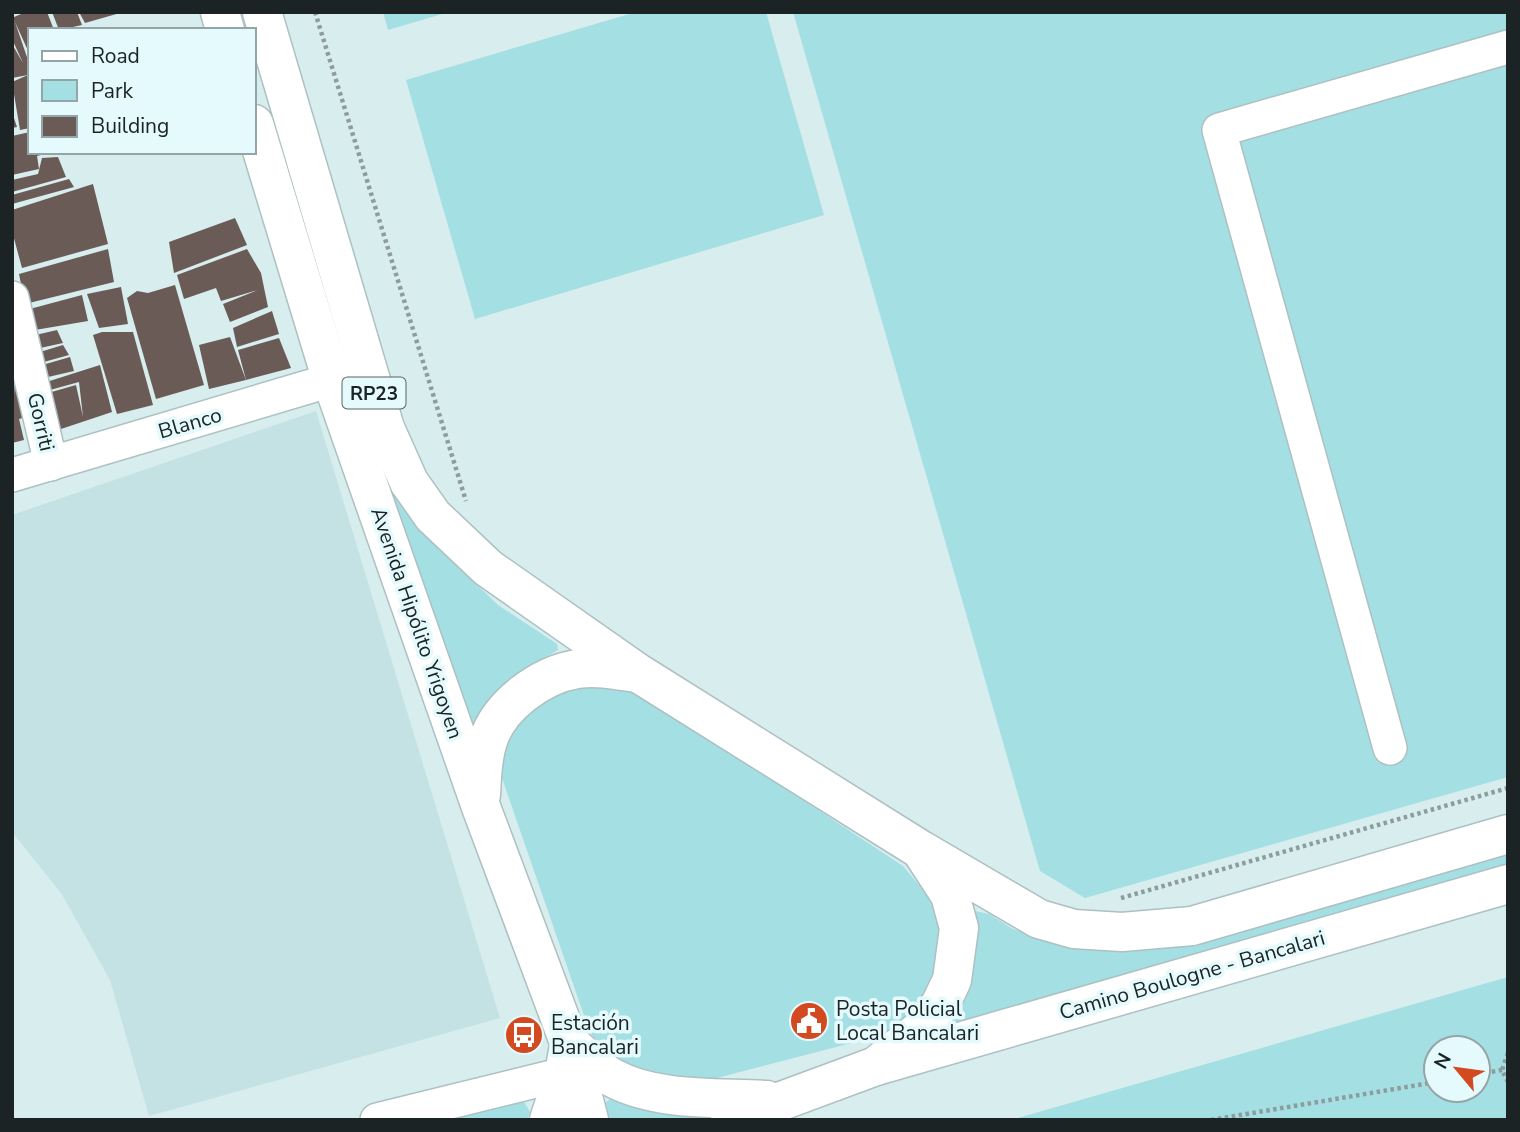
<svg xmlns="http://www.w3.org/2000/svg" width="1520" height="1132" font-family="'Nunito Sans',sans-serif">
  <style>
    .built { fill: #c4e2e4 }
    .green { fill: #a4dfe4; fill-rule: evenodd }
    .building { fill: #6a5b56 }
    .lines { fill: none; stroke-linecap: round; stroke-linejoin: round }
    .minor-casing { stroke: #adc0c2; stroke-width: 36 }
    .major-casing { stroke: #adc0c2; stroke-width: 41 }
    .path { stroke: #8d9c9d; stroke-width: 4.5; stroke-dasharray: 3.5 3.5; stroke-linecap: butt }
    .minor { stroke: #fff; stroke-width: 33 }
    .major { stroke: #fff; stroke-width: 38 }
    .labels { text-anchor: middle; stroke-width: 7; stroke-linejoin: round; paint-order: stroke }
    .shield { fill: #e5fafc; stroke: #586465; stroke-width: 2 }
    .shield-label { font-size: 19px; font-weight: bold; fill: #1c2324 }
    .street-label { font-size: 21px; fill: #1c2324; stroke: #e5fafc }
    .poi-label { font-size: 21px; fill: #1c2324; stroke: #e5fafc; text-anchor: start }
  </style>
  <rect width="100%" height="100%" fill="#d8edee"/>
  <polygon class="built" points="316,411 500,1018 149,1116 110,980 61,893 12,832 12,515"/>
  <g class="green">
    <polygon points="383,12 449,12 388,30"/>
    <polygon points="636,12 766,12 824,215 475,319 406,80"/>
    <polygon points="793,12 1508,12 1508,777 1085,898 1040,871"/>
    <polygon points="364,435 417,527 498,605 557,644 558,650 541,660 471,730"/>
    <path d="M588 683 642 694 903 866C916 881 929 896 937 916 956 966 917 1022 871 1038L713 1079 662 1083 600 1049 589 1030 502 778C503 769 501 758 504 750 515 710 555 696 588 683Z"/>
    <polygon points="1508,851 1508,874 945,1028 975,911 989,914 1013,929 1052,942"/>
    <path d="M1508 977V1120H1011ZM1436 1048H1478V1090H1436Z"/>
    <polygon points="611,1098 639,1108 706,1113 690,1120 607,1120 604,1104"/>
    <polygon points="523,1100 530,1112 527,1120 417,1120"/>
  </g>
  <g class="building">
    <polygon points="26,12 47,12 54,30 30,30 30,55 15,22 30,66 30,128 20,130 12,82 28,75 12,78 12,44 23,63 12,39 12,15 14,17"/>
    <polygon points="52,12 77,12 82,25 59,30"/>
    <polygon points="79,12 120,12 120,13 85,23"/>
    <polygon points="12,112 17,127 12,128"/>
    <polygon points="30,132 30,152 48,153 37,156 39,169 12,175 12,136"/>
    <polygon points="58,157 66,177 12,192 12,180 38,174 42,158"/>
    <polygon points="69,179 74,187 12,204 12,195"/>
    <polygon points="93,184 108,244 22,268 12,231 12,210"/>
    <polygon points="235,218 247,245 174,273 169,242"/>
    <polygon points="108,249 114,282 25,304 19,274"/>
    <polygon points="247,249 261,273 268,307 230,322 223,304 258,290 221,301 216,288 184,299 177,275"/>
    <polygon points="175,285 204,385 156,399 127,298 137,291 148,293"/>
    <polygon points="121,287 128,324 99,328 87,294"/>
    <polygon points="82,295 88,321 29,331 26,310"/>
    <polygon points="272,311 279,334 237,347 233,328"/>
    <polygon points="57,330 63,343 31,350 27,337"/>
    <polygon points="102,332 133,332 153,405 117,414 93,335"/>
    <polygon points="230,337 246,380 209,389 199,345"/>
    <polygon points="279,338 291,368 246,380 238,350"/>
    <polygon points="63,345 69,355 33,365 30,355"/>
    <polygon points="70,357 74,371 35,380 32,368"/>
    <polygon points="100,365 112,412 49,433 41,395 76,385 83,417 79,382 39,393 37,385"/>
    <polygon points="15,373 26,417 19,419 24,440 12,443"/>
  </g>
  <g class="lines">
    <defs>
      <g id="minor">
        <polyline points="12,298 51,464"/>
        <polyline points="12,475 355,373"/>
        <polyline points="1390,748 1219,130 1508,47"/>
        <polyline points="377,1120 564,1074"/>
      </g>
      <g id="major">
        <polyline points="220,12 225,30"/>
        <polyline points="262,12 385,428 409,482 433,516 488,568 638,673 921,850 1039,919 1074,929 1122,932 1192,926 1508,834"/>
        <polyline points="254,124 332,381 481,807 569,1042 589,1120"/>
        <path d="M481 795C482 777 482 759 488 741 499 705 541 675 577 669 597 666 617 670 636 673"/>
        <path d="M569 1042C582 1054 595 1068 611 1077 656 1102 718 1097 767 1100"/>
        <polyline points="876,1066 1508,884"/>
        <polyline points="549,1120 564,1074 568,1051"/>
        <polyline points="730,1120 876,1066 920,1030 940,1005 952,980 959,928 950,895 924,855"/>
      </g>
    </defs>
    <use href="#minor" class="minor-casing"/>
    <use href="#major" class="major-casing"/>
    <g class="path">
      <polyline points="315,12 466,501"/>
      <polyline points="1121,898 1508,788"/>
      <polyline points="1508,1053 1502,1070 1508,1082"/>
      <polyline points="1478,1074 1502,1070"/>
      <polyline points="1211,1120 1436,1082"/>
    </g>
    <use href="#minor" class="minor"/>
    <use href="#major" class="major"/>
  </g>
  <defs>
    <symbol id="civic-disc" viewBox="-11 -11 22 22"><circle r="9.5" fill="#d34a21" stroke="#e5fafc"/><path d="M-.6-6.5H3V-4.5H.6V-3L4-1V1h2V6H-6V1h2V-1L-.6-3ZM-1.2 2.5V6h2.4V2.5Z" fill="#fff"/></symbol>
    <symbol id="bus-disc" viewBox="-11 -11 22 22"><circle r="9.5" fill="#d34a21" stroke="#e5fafc"/><path d="M-5-6H5V4H4V6H2V4H-2V6H-4V4H-5ZM-3.5-4V0h7V-4ZM-3.5 1.2v1.5H-2V1.2ZM2 1.2v1.5H3.5V1.2Z" fill="#fff"/></symbol>
  </defs>
  <g fill-rule="evenodd">
    <use href="#civic-disc" x="787" y="999" width="44" height="44"/>
    <use href="#bus-disc" x="502" y="1013" width="44" height="44"/>
  </g>
  <g class="labels">
    <rect class="shield" x="342.5" y="377.5" width="63" height="31" rx="5"/>
    <g class="shield-label">
      <text x="374" y="400">RP23</text>
    </g>
    <g class="street-label">
      <text transform="translate(41 422) rotate(77)" y="7">Gorriti</text>
      <text transform="translate(190 423) rotate(-16)" y="7">Blanco</text>
      <text transform="translate(417 623) rotate(71)" y="7">Avenida Hipólito Yrigoyen</text>
      <text transform="translate(1192 975) rotate(-16)" y="7">Camino Boulogne - Bancalari</text>
    </g>
    <g class="poi-label">
      <text x="836" y="1016">Posta Policial<tspan x="836" dy="24">Local Bancalari</tspan></text>
      <text x="551" y="1030">Estación<tspan x="551" dy="24">Bancalari</tspan></text>
    </g>
  </g>
  <rect width="1520" height="1132" fill="none" stroke="#1c2324" stroke-width="28"/>
  <rect x="28" y="28" width="228" height="126" fill="#e5fafc" stroke="#95a4a6" stroke-width="2"/>
  <rect x="42" y="51" width="35" height="10" fill="#ffffff" stroke="#95a4a6" stroke-width="2"/>
  <text x="91" y="63" font-size="21" fill="#1c2324">Road</text>
  <rect x="42" y="80" width="35" height="21" fill="#a4dfe4" stroke="#95a4a6" stroke-width="2"/>
  <text x="91" y="98" font-size="21" fill="#1c2324">Park</text>
  <rect x="42" y="116" width="35" height="21" fill="#6a5b56" stroke="#95a4a6" stroke-width="2"/>
  <text x="91" y="133" font-size="21" fill="#1c2324">Building</text>
  <g transform="translate(1457 1069) rotate(299)"><circle r="33" fill="#e5fafc" stroke="#95a4a6" stroke-width="2"/>
  <path d="M0-5L12 26L0 18L-12 26Z" fill="#d34a21"/>
  <text y="-10" font-size="19" font-weight="bold" text-anchor="middle" fill="#1c2324">N</text>
  </g>
</svg>
